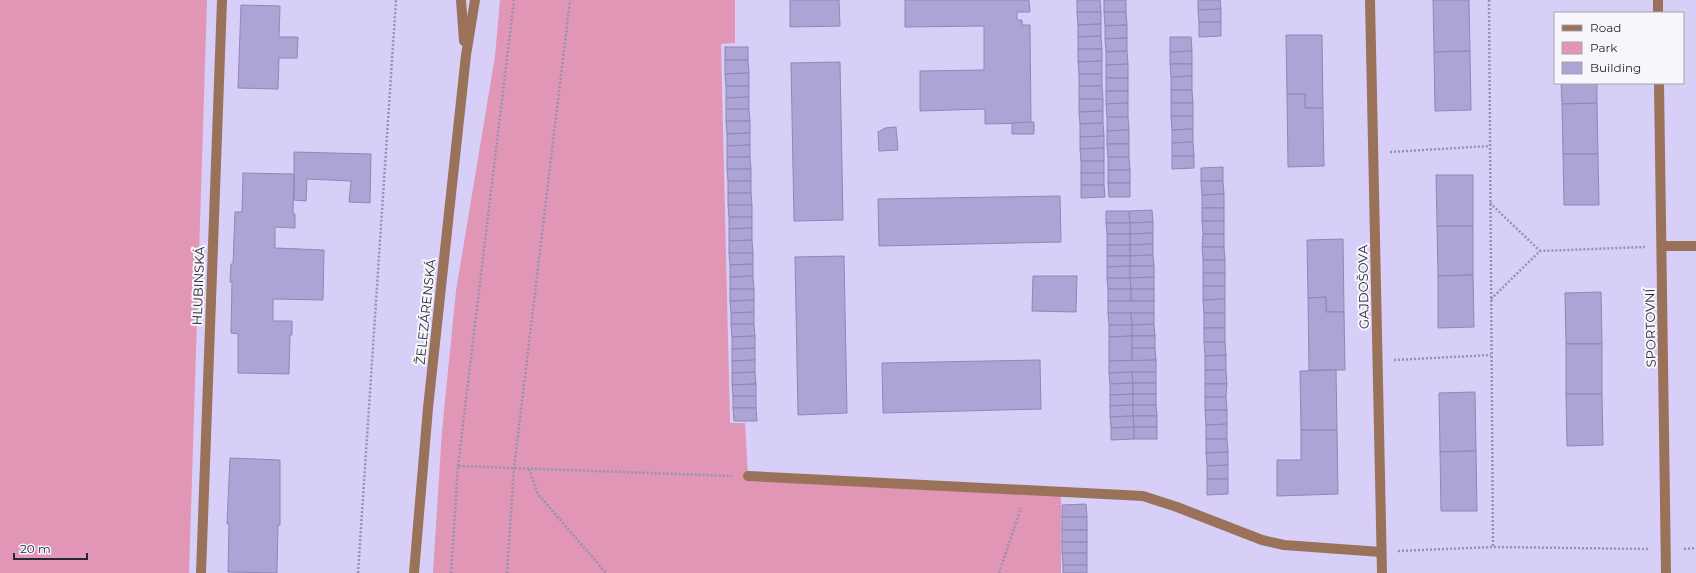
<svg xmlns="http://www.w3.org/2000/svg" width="1696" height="573" font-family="Montserrat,sans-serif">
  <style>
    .green { fill: #e096b4 }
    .building { fill: #ada3d4; stroke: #9087b6 }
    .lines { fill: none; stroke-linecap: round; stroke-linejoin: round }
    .path { stroke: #9690b1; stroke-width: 2.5; stroke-dasharray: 2 2; stroke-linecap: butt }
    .minor { stroke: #9a7259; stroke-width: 10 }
    .labels { text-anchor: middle; stroke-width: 4; stroke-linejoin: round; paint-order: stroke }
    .street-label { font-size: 13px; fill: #2a2639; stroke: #f7f6fb }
  </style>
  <rect width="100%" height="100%" fill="#d7cff8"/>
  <g class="green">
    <polygon points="0,0 207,0 189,573 0,573"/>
    <polygon points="500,0 735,0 735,43 721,44 730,423 745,423 748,476 1061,491 1061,573 433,573 442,431 456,291 495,56"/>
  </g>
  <g class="building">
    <polygon points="790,0 839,0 840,26 790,27"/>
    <polygon points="905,0 1029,0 1030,12 1017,12 1017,20 1022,20 1022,25 1030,25 1031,123 985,124 985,109 920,111 920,71 984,70 984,26 905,27"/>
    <polygon points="1077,0 1100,0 1101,12 1077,12"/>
    <rect x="1104" y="0" width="22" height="12"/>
    <polygon points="1198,0 1220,0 1221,9 1198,10"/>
    <polygon points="1433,0 1469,0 1470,51 1434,52"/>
    <polygon points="241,5 280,6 279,37 298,37 297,58 279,58 278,89 238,88"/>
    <polygon points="1221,9 1221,22 1199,22 1198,10"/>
    <polygon points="1077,12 1101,12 1101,24 1078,25"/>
    <polygon points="1104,12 1126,12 1127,25 1105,26"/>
    <polygon points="1199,22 1221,22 1221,36 1199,37"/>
    <polygon points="1101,24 1101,36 1078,37 1078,25"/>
    <polygon points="1127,25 1127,38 1105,39 1105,26"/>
    <polygon points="1286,35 1322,35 1323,108 1305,108 1305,94 1287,94"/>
    <polygon points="1101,36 1102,49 1078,49 1078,37"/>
    <polygon points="1170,37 1191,37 1192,51 1170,52"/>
    <polygon points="1127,38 1127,51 1106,52 1105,39"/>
    <rect x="725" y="47" width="23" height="13"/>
    <polygon points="1078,49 1102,49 1102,61 1078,62"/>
    <polygon points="1127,51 1128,64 1106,65 1106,52"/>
    <polygon points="1192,51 1192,64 1170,64 1170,52"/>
    <polygon points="1470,51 1471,110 1435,111 1434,52"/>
    <polygon points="725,60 748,60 749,73 725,74"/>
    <polygon points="1102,61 1102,74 1079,74 1078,62"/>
    <polygon points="840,62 843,220 794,221 791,63"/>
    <polygon points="1128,64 1128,78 1106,78 1106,65"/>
    <polygon points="1170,64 1192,64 1192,76 1171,77"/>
    <polygon points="749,73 749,86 726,86 725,74"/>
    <rect x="1079" y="74" width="23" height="12"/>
    <polygon points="1192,76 1192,90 1171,90 1171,77"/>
    <rect x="1106" y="78" width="22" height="13"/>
    <polygon points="1561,83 1597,83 1597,103 1562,104"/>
    <polygon points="726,86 749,86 749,97 726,98"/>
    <polygon points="1079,86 1102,86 1103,99 1079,99"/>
    <polygon points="1171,90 1192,90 1193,103 1171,103"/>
    <polygon points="1106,91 1128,91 1128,103 1106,104"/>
    <polygon points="1287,94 1305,94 1305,108 1323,108 1324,166 1288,167"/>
    <polygon points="749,97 749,109 726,109 726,98"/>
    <polygon points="1079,99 1103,99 1103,111 1079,112"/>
    <polygon points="1128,103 1128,117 1107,117 1106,104"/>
    <rect x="1171" y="103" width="22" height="13"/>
    <polygon points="1597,103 1598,154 1563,154 1562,104"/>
    <polygon points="726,109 749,109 750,121 726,121"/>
    <polygon points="1103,111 1103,123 1080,124 1079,112"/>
    <polygon points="1171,116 1193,116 1193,129 1172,130"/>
    <polygon points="1107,117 1128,117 1129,130 1107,131"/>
    <polygon points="726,121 750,121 750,133 727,134"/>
    <polygon points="1034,122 1034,134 1012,134 1012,123"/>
    <polygon points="1103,123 1104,136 1080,137 1080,124"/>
    <polygon points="896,127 898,150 879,151 878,132 885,128"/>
    <polygon points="1193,129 1193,142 1172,143 1172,130"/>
    <polygon points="1129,130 1129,144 1107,144 1107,131"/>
    <polygon points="750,133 750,145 727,146 727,134"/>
    <polygon points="1104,136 1104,148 1080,149 1080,137"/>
    <polygon points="1193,142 1194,156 1172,156 1172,143"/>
    <polygon points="1107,144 1129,144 1129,157 1108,157"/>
    <polygon points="750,145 750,157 727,157 727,146"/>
    <polygon points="1104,148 1104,161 1081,161 1080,149"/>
    <polygon points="294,152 371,154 370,203 349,202 351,181 307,179 306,201 294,200"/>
    <polygon points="1563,154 1598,154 1599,205 1564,205"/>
    <polygon points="1172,156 1194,156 1194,168 1172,169"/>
    <polygon points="727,157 750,157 751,169 727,169"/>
    <polygon points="1108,157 1129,157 1130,170 1108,170"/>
    <rect x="1081" y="161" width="23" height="12"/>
    <polygon points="1223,167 1223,181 1201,181 1201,168"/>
    <polygon points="727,169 751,169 751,181 728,181"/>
    <rect x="1108" y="170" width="22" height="13"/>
    <polygon points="243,173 294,174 293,214 295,214 295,228 275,227 275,248 324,250 323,300 273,299 273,321 292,321 292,335 290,335 289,374 238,373 238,334 231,333 232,282 230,282 231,264 233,264 235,212 242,212"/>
    <rect x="1081" y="173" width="23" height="12"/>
    <polygon points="1436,175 1473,175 1473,226 1437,226"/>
    <rect x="728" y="181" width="23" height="12"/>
    <polygon points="1201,181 1223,181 1224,194 1202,195"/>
    <polygon points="1108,183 1130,183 1130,197 1109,197"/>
    <polygon points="1081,185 1104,185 1105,197 1081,198"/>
    <polygon points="728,193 751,193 752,205 728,205"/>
    <polygon points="1224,194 1224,208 1202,208 1202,195"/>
    <polygon points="1060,196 1061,242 879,246 878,199"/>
    <polygon points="728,205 752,205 752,217 729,217"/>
    <rect x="1202" y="208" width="22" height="13"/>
    <polygon points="1152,210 1153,222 1130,223 1129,211"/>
    <polygon points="1106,211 1129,211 1130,223 1106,223"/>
    <polygon points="729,217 752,217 752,228 729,229"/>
    <polygon points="1202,221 1224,221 1224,234 1203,234"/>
    <polygon points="1153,222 1153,233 1130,234 1130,223"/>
    <polygon points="1106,223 1130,223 1130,234 1107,234"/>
    <polygon points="1437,226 1473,226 1473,275 1438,276"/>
    <polygon points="752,228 752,240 729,241 729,229"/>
    <polygon points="1153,233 1153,244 1130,245 1130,234"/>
    <rect x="1107" y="234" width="23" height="11"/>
    <polygon points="1203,234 1224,234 1224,247 1202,247"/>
    <polygon points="1343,239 1344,312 1326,312 1326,297 1308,298 1307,240"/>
    <polygon points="752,240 753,253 729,253 729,241"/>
    <polygon points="1153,244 1153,255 1130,256 1130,245"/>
    <rect x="1107" y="245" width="23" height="11"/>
    <polygon points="1202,247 1224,247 1225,260 1203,260"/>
    <polygon points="729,253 753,253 753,264 730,265"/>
    <polygon points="1153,255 1154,266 1130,266 1130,256"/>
    <polygon points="844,256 847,413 798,415 795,257"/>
    <polygon points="1107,256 1130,256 1130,266 1107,267"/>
    <rect x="1203" y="260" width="22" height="13"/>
    <polygon points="753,264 753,276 730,277 730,265"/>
    <polygon points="1130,266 1130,278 1107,278 1107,267"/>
    <polygon points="1130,266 1154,266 1154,277 1130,278"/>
    <rect x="1203" y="273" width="22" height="13"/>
    <polygon points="1473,275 1474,327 1438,328 1438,276"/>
    <polygon points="753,276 754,289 730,289 730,277"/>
    <polygon points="1033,276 1077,276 1076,312 1032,311"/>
    <polygon points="1154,277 1154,289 1131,289 1130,278"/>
    <polygon points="1107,278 1130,278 1131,289 1108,289"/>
    <polygon points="1203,286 1225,286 1225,299 1203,300"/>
    <polygon points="730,289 754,289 754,300 730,301"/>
    <rect x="1108" y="289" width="23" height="12"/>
    <rect x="1131" y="289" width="23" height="12"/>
    <polygon points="1601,292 1602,344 1566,344 1565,293"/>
    <polygon points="1326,297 1326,312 1344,312 1345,370 1309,370 1308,298"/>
    <polygon points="1225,299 1225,313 1204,313 1203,300"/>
    <polygon points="754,300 754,312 731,313 730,301"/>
    <rect x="1108" y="301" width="46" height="12"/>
    <polygon points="754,312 754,324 731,324 731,313"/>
    <polygon points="1108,313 1131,313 1132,325 1109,325"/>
    <polygon points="1131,313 1154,313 1154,324 1132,325"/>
    <rect x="1204" y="313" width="21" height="15"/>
    <polygon points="731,324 754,324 755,336 732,337"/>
    <polygon points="1154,324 1155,336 1132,336 1132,325"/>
    <polygon points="1109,325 1132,325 1132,336 1109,337"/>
    <rect x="1204" y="328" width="21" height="14"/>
    <polygon points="755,336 755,348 732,349 732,337"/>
    <polygon points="1132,336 1132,361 1109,361 1109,337"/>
    <rect x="1132" y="336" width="23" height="12"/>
    <polygon points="1204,342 1225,342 1226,355 1205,356"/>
    <rect x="1566" y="344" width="36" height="50"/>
    <polygon points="755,348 755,360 732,361 732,349"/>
    <polygon points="1132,348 1155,348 1156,360 1132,361"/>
    <polygon points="1226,355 1226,370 1205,370 1205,356"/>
    <polygon points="755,360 755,372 732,373 732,361"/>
    <polygon points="1040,360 1041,409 883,413 882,363"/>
    <polygon points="1156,360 1156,372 1109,373 1109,361"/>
    <polygon points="1205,370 1226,370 1227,384 1205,384"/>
    <polygon points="1336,370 1337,430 1301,430 1300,371"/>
    <polygon points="755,372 756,384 732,385 732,373"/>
    <polygon points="1132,372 1133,383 1110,384 1109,373"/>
    <polygon points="1132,372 1156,372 1156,383 1133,383"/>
    <polygon points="1133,383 1133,394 1110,395 1110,384"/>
    <rect x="1133" y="383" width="23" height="11"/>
    <polygon points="756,384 756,396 733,396 732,385"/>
    <polygon points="1205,384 1227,384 1226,397 1205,397"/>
    <polygon points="1475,392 1476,451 1440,452 1439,393"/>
    <polygon points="1133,394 1133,405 1110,406 1110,395"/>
    <rect x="1133" y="394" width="23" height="11"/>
    <polygon points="1566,394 1602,394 1603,445 1567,446"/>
    <rect x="733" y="396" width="23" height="12"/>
    <polygon points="1205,397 1226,397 1227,410 1205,410"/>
    <polygon points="1133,405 1133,416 1110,417 1110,406"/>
    <polygon points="1133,405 1156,405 1157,416 1133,416"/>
    <polygon points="733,408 756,408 757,421 734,421"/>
    <polygon points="1205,410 1227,410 1227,424 1206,425"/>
    <polygon points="1133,416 1157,416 1157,427 1134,427"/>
    <polygon points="1133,416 1134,427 1111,428 1110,417"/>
    <polygon points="1227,424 1227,439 1206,439 1206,425"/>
    <polygon points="1134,427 1134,439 1111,440 1111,428"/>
    <rect x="1134" y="427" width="23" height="12"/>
    <polygon points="1301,430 1337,430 1338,494 1277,496 1277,460 1301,460"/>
    <polygon points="1206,439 1227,439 1228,452 1206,453"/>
    <polygon points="1476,451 1477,511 1441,511 1440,452"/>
    <polygon points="1228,452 1228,465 1207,466 1206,453"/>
    <polygon points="230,458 280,460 280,525 278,525 277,573 228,572 229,524 227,524"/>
    <polygon points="1228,465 1228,479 1207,479 1207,466"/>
    <polygon points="1207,479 1228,479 1228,494 1207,495"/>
    <polygon points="1086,504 1087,517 1062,517 1062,505"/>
    <rect x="1062" y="517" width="25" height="13"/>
    <rect x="1062" y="530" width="25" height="12"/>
    <rect x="1062" y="542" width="25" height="11"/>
    <polygon points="1062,553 1087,553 1087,565 1063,565"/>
    <rect x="1063" y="565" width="24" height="8"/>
  </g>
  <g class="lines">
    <g class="path">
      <polyline points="1489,0 1493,547"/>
      <polyline points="1390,152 1490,146"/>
      <polyline points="1490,203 1540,251"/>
      <polyline points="1491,299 1540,251 1645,247"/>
      <polyline points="1394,360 1491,355"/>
      <polyline points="458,466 514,0"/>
      <polyline points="529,469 538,494 606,573"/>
      <polyline points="1684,549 1696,548"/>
      <polyline points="1398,551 1493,547 1649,549"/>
      <polyline points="358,573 396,0"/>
      <polyline points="451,573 458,466 732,476"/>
      <polyline points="507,573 514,468 570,0"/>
      <polyline points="999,573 1021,508"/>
    </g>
    <g class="minor">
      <polyline points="461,0 464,41"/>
      <polyline points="1370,0 1382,573"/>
      <polyline points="1658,0 1658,13"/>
      <polyline points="1659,83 1666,573"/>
      <polyline points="1662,246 1696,246"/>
      <polyline points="748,476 1143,496 1177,507 1262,540 1284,545 1381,552"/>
      <polyline points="201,573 222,0"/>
      <polyline points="414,573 428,408 466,55 475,0"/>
    </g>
  </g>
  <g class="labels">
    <g class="street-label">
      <text transform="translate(198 286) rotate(-88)" y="5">HLUBINSKÁ</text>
      <text transform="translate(1363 287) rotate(-91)" y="5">GAJDOŠOVA</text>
      <text transform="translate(425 312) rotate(-84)" y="5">ŽELEZÁRENSKÁ</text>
      <text transform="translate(1650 328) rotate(-91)" y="5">SPORTOVNÍ</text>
    </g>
  </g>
  <rect x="1554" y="12" width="130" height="72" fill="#f7f6fb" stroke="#a5a3ad"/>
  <rect x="1562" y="25" width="20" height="6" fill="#9a7259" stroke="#a5a3ad"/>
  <text x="1590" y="32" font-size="12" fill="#2a2639">Road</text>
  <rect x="1562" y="42" width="20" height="12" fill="#e096b4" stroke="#a5a3ad"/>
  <text x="1590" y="52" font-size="12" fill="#2a2639">Park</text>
  <rect x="1562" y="62" width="20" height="12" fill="#ada3d4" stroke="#a5a3ad"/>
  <text x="1590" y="72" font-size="12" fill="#2a2639">Building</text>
  <path d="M14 553v6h73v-6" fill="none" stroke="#2a2639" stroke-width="2"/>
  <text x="20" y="553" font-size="12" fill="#2a2639" stroke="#f7f6fb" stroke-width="3" paint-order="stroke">20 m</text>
</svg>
